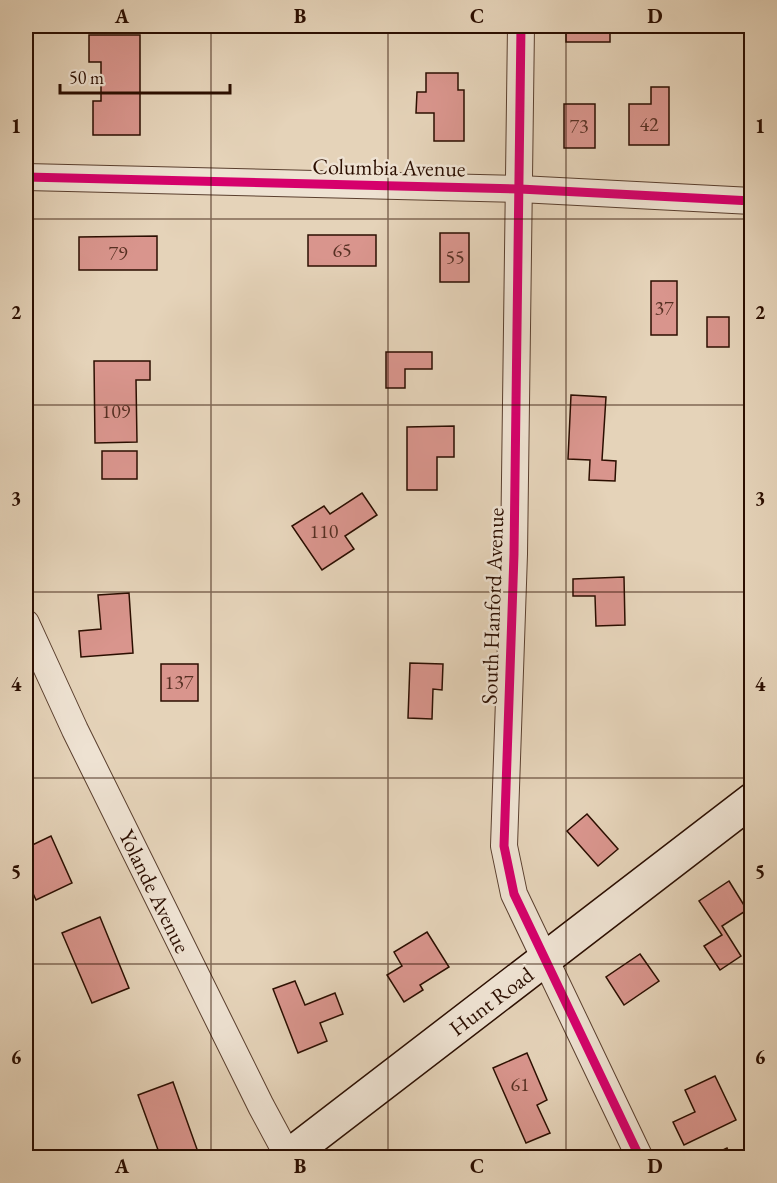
<svg xmlns="http://www.w3.org/2000/svg" width="777" height="1183" font-family="'EB Garamond',serif">
  <style>
    .building { fill: #d9958d; stroke: #2b0e00; stroke-width: 1.5 }
    .lines { fill: none; stroke-linecap: round; stroke-linejoin: round }
    .street-casing { stroke: #5a3f2e; stroke-width: 28 }
    .secondary-casing { stroke: #2b0e00; stroke-width: 36 }
    .street { stroke: #eee2d2; stroke-width: 26 }
    .secondary { stroke: #eee2d2; stroke-width: 33 }
    .cycleway-casing { stroke: #eee2d2; stroke-width: 13 }
    .cycleway { stroke: #d6006c; stroke-width: 9 }
    .grid { fill: none; stroke: #2b0e00; stroke-width: 1.5; stroke-opacity: 0.55 }
    .labels { text-anchor: middle; stroke-width: 5; stroke-linejoin: round; paint-order: stroke }
    .number-label { font-size: 20px; fill: #563023 }
    .street-label { font-size: 22px; fill: #2b0e00; stroke: #eee2d2 }
    .neatline { fill: none; stroke: #2b0e00; stroke-width: 2 }
    .grid-label { font-size: 20px; text-anchor: middle; font-weight: bold; fill: #2b0e00 }
  </style>
  <rect width="100%" height="100%" fill="#e5d3b9"/>
  <filter id="stains"><feTurbulence type="fractalNoise" baseFrequency=".00333" numOctaves="4"/><feColorMatrix values="0 0 0 0 .2 0 0 0 0 .09 0 0 0 0 .02 0 0 0 .5 -.17"/></filter>
  <radialGradient id="worn" r=".72"><stop offset=".6" stop-color="#630" stop-opacity="0"/><stop offset="1" stop-color="#630" stop-opacity=".3"/></radialGradient>
  <g class="building">
    <rect x="566" y="26" width="44" height="16"/>
    <polygon points="89,35 140,35 140,135 93,135 93,101 101,101 101,62 89,62"/>
    <polygon points="426,73 458,73 458,90 464,90 464,141 434,141 434,113 416,113 417,92 426,92"/>
    <polygon points="651,87 669,87 669,145 629,145 629,104 651,104"/>
    <rect x="564" y="104" width="31" height="44"/>
    <rect x="440" y="233" width="29" height="49"/>
    <rect x="308" y="235" width="68" height="31"/>
    <polygon points="157,236 157,270 79,270 79,237"/>
    <rect x="651" y="281" width="26" height="54"/>
    <rect x="707" y="317" width="22" height="30"/>
    <polygon points="386,352 432,352 432,369 405,369 405,388 386,388"/>
    <polygon points="94,361 150,361 150,380 136,380 137,442 95,443"/>
    <polygon points="571,395 606,397 602,460 616,461 615,481 589,480 590,460 568,459"/>
    <polygon points="454,426 454,457 437,457 437,490 407,490 407,427"/>
    <rect x="102" y="451" width="35" height="28"/>
    <polygon points="362,493 377,515 345,536 354,549 322,570 292,526 324,506 330,514"/>
    <polygon points="624,577 625,625 596,626 595,596 573,596 573,579"/>
    <polygon points="129,593 133,653 81,657 79,631 101,629 98,595"/>
    <polygon points="410,663 443,664 442,690 433,689 432,719 408,718"/>
    <rect x="161" y="664" width="37" height="37"/>
    <polygon points="587,814 618,849 598,866 567,831"/>
    <polygon points="51,836 72,883 36,900 26,878 26,848"/>
    <polygon points="729,881 747,910 722,926 741,956 720,970 704,946 722,935 699,901"/>
    <polygon points="100,917 129,988 92,1003 62,933"/>
    <polygon points="427,932 449,967 420,985 423,990 404,1002 387,975 402,966 394,952"/>
    <polygon points="640,954 659,981 624,1005 606,977"/>
    <polygon points="295,981 305,1005 335,993 343,1014 320,1023 327,1041 298,1053 273,989"/>
    <polygon points="527,1053 547,1100 537,1105 550,1133 526,1143 493,1068"/>
    <polygon points="715,1076 736,1120 684,1145 673,1122 695,1112 685,1090"/>
    <polygon points="173,1082 198,1152 182,1158 161,1158 138,1095"/>
    <polygon points="727,1148 731,1158 706,1158"/>
  </g>
  <g class="lines">
    <defs>
      <g id="street">
        <polyline points="521,26 514,554 504,846 514,894 640,1158"/>
        <polyline points="26,177 520,189 752,201"/>
        <polyline points="26,623 75,730 261,1106 289,1158"/>
      </g>
      <polyline id="secondary" points="286,1158 752,800"/>
    </defs>
    <use href="#street" class="street-casing"/>
    <use href="#secondary" class="secondary-casing"/>
    <use href="#street" class="street"/>
    <use href="#secondary" class="secondary"/>
    <defs>
      <g id="cycleway">
        <polyline points="521,26 514,554 504,846 514,894 640,1158"/>
        <polyline points="26,177 520,189 752,201"/>
      </g>
    </defs>
    <use href="#cycleway" class="cycleway-casing"/>
    <use href="#cycleway" class="cycleway"/>
  </g>
  <path class="grid" d="M211 26V1158M388 26V1158M566 26V1158M26 219H752M26 405H752M26 592H752M26 778H752M26 964H752"/>
  <g class="labels">
    <g class="number-label">
      <text x="649" y="131">42</text>
      <text x="579" y="133">73</text>
      <text x="342" y="257">65</text>
      <text x="118" y="260">79</text>
      <text x="455" y="264">55</text>
      <text x="664" y="315">37</text>
      <text x="116" y="418">109</text>
      <text x="324" y="538">110</text>
      <text x="179" y="689">137</text>
      <text x="520" y="1091">61</text>
    </g>
    <g class="street-label">
      <text transform="translate(389 167) rotate(1)" y="8">Columbia Avenue</text>
      <text transform="translate(492 606) rotate(-88)" y="8">South Hanford Avenue</text>
      <text transform="translate(155 891) rotate(64)" y="8">Yolande Avenue</text>
      <text transform="translate(491 1001) rotate(-37)" y="8">Hunt Road</text>
    </g>
  </g>
  <rect width="777" height="1183" fill="none" stroke="#e5d3b9" stroke-width="66"/>
  <path d="M60 84v9h170v-9" fill="none" stroke="#2b0e00" stroke-width="3"/>
  <text x="69" y="84" font-size="18" fill="#2b0e00" stroke="#eee2d2" stroke-width="4.5" paint-order="stroke">50 m</text>
  <rect x="33" y="33" width="711" height="1117" class="neatline"/>
  <g class="grid-label">
    <text x="122" y="23">A</text>
    <text x="300" y="23">B</text>
    <text x="477" y="23">C</text>
    <text x="655" y="23">D</text>
    <text x="16" y="133">1</text>
    <text x="760" y="133">1</text>
    <text x="16" y="319">2</text>
    <text x="760" y="319">2</text>
    <text x="16" y="505">3</text>
    <text x="760" y="505">3</text>
    <text x="16" y="691">4</text>
    <text x="760" y="691">4</text>
    <text x="16" y="878">5</text>
    <text x="760" y="878">5</text>
    <text x="16" y="1064">6</text>
    <text x="760" y="1064">6</text>
    <text x="122" y="1173">A</text>
    <text x="300" y="1173">B</text>
    <text x="477" y="1173">C</text>
    <text x="655" y="1173">D</text>
  </g>
  <rect width="100%" height="100%" filter="url(#stains)"/>
  <rect width="100%" height="100%" fill="url(#worn)"/>
</svg>
